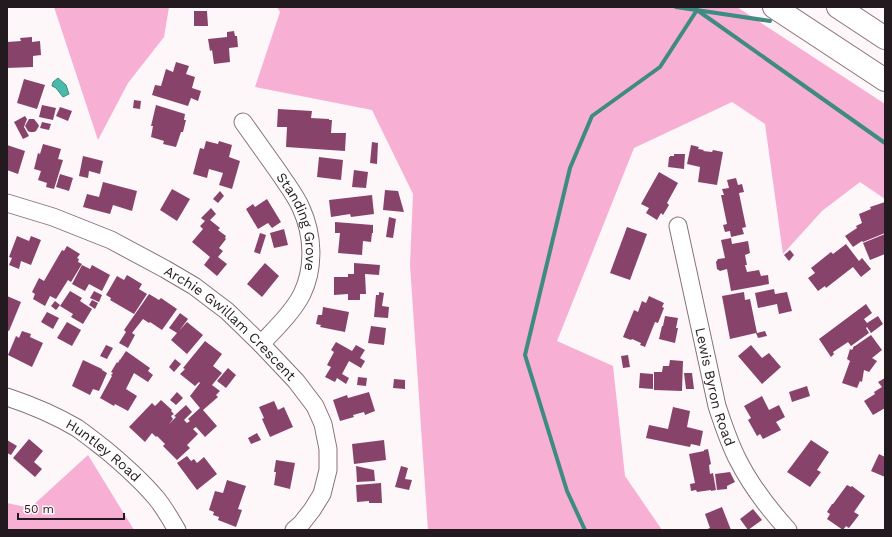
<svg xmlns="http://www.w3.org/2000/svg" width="892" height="537" font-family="'Work Sans',sans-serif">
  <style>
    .green { fill: #f7afd4 }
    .water { fill: #48bbab; stroke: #3d8b81 }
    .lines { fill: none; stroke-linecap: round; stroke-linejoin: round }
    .stream { stroke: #3d8b81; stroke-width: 4 }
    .building { fill: #88436a }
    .street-casing { stroke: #88717c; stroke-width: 19 }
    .highway-casing { stroke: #88717c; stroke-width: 24 }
    .street { stroke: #fff; stroke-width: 17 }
    .highway { stroke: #fff; stroke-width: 22 }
    .labels { text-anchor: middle; stroke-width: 4; stroke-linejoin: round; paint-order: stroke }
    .street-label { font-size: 14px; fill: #231a1f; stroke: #fdf7fa }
  </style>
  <rect width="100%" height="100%" fill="#fdf7fa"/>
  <g class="green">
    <polygon points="54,7 169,7 164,37 128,83 98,140"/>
    <polygon points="277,7 737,7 885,104 885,199 860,182 822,211 783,254 765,124 732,102 634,148 557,341 613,366 625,476 662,530 428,530 410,265 413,194 372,110 255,87 280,12"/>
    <polygon points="88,455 134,530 7,530 7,503 30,508"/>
  </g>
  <polygon class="water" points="58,78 66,85 69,94 63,97 56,88 52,86 53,82"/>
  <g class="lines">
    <g class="stream">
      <polyline points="676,7 770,21"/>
      <polyline points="585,530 567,491 525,355 570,168 592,116 660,67 697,10 885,143"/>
    </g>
  </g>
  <g class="building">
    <polygon points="194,11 207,11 208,26 194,26"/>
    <polygon points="234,31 235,36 237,36 238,47 229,48 230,62 214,64 212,50 210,51 208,39 227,37 227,32"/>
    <polygon points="32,37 32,42 40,41 41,55 33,56 33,67 7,68 7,42 21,41 20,38"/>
    <polygon points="176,62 189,66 186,74 195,77 192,88 201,91 198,101 191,98 188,106 152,95 155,85 161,86 166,69 173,72"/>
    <polygon points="24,79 45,85 37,109 17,103"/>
    <polygon points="134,100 141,101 140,109 133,108"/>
    <polygon points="42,105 56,108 53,120 39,117"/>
    <polygon points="156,105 185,114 184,120 186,120 183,132 181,132 176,147 163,144 164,141 151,137 153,126 151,126"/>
    <polygon points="60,107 72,111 68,121 56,116"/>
    <polygon points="278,109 312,111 311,118 329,119 329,120 332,120 331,133 346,133 345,151 286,147 287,127 277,127"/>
    <polygon points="25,116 27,119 24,127 29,136 23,139 14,122"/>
    <polygon points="29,119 34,119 38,124 39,126 36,131 34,132 30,132 28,131 25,126"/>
    <polygon points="42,122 51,124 49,130 40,128"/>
    <polygon points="206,141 218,144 219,141 232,145 229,157 240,161 232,189 219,185 223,173 209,169 207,178 193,174 200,148 204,149"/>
    <polygon points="372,142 378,143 377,164 370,163"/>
    <polygon points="43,144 61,149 58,159 63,160 54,189 46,187 47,183 38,180 41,171 34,169 38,153 40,154"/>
    <polygon points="7,145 25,151 18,174 7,170"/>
    <polygon points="691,145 699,147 698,149 704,150 703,151 712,152 713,150 723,152 717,185 698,182 700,167 687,164"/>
    <polygon points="674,154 685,154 684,169 668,167 669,157 670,157 670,156 674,156"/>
    <polygon points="83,156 103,161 100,174 89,171 88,178 79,176"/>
    <polygon points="319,157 343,160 341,180 317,177"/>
    <polygon points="354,170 368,172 366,188 352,187"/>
    <polygon points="659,172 678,183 667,203 669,205 663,215 661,213 657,220 646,213 649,208 641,204"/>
    <polygon points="60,174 73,178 69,191 56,187"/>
    <polygon points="736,178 738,185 742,184 744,192 739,193 746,227 742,228 744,234 731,237 730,231 725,232 723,225 727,224 721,195 724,195 722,189 729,188 727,180"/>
    <polygon points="103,182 137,191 132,211 113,205 110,214 83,207 87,194 99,197"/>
    <polygon points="172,189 190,199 177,221 160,210"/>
    <polygon points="385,190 398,191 404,212 383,210"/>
    <polygon points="220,191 224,196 218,203 213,199"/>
    <polygon points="372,195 374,214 351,217 350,214 331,217 329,200"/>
    <polygon points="267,199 281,222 272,228 268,223 258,229 246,209 253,204 255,207"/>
    <polygon points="885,202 885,233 863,242 862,241 853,247 845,236 857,228 856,226 862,223 859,214 871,209 870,207"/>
    <polygon points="211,208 216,214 210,220 220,228 218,230 226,236 225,238 226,239 219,248 223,251 218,257 227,264 217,276 204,265 210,257 192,242 203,229 200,226 205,221 201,218"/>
    <polygon points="389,217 396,219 393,238 386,237"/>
    <polygon points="335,222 373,225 373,233 372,233 371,242 363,241 362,255 338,253 340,233 335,233"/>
    <polygon points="627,227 647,234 630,280 610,273"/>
    <polygon points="284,229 288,245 274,248 270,233"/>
    <polygon points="260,233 266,235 260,254 254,252"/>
    <polygon points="885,234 885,254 870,260 863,243"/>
    <polygon points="17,236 29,241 31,236 41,240 31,265 21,261 19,269 9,265 12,258 9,257"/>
    <polygon points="731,238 732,244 748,241 750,253 745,255 747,265 745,265 747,272 759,270 761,276 768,275 769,284 731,291 727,269 720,271 717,269 716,262 718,259 725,258 721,240"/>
    <polygon points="846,244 859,261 862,258 871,269 861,277 853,267 826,288 825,286 818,291 808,278 815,273 811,268 831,252 833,254"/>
    <polygon points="67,246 80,254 77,258 79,259 78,262 82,264 71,282 68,280 56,299 50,296 45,306 33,299 35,294 32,292 39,278 44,281 62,250 64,251"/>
    <polygon points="790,250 794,255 789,261 784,255"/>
    <polygon points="265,263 279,276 262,297 247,284"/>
    <polygon points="354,263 380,265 379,275 365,274 366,294 360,294 360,300 348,300 348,294 334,295 334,277 348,277 348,274 358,274 354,274"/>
    <polygon points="82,265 90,269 92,265 110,275 102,291 89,284 85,291 72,284"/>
    <polygon points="127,275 142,284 139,289 147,294 134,314 110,300 111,298 106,295 117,276 124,280"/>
    <polygon points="774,289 775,294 787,292 792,311 779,314 777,304 758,308 755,293"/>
    <polygon points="70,291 82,298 80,301 92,309 83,324 71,317 73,314 60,306"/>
    <polygon points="94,291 102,295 99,302 90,298"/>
    <polygon points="379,292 384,293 382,306 389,307 388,318 374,317 376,295 379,295"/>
    <polygon points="744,292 745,300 750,299 757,333 765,331 767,336 758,338 756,333 730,339 722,296"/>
    <polygon points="149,294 159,300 161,298 177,309 162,330 150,322 149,323 143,319 132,333 135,335 128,348 119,343 126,332 124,330"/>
    <polygon points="7,296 21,302 9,331 7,330"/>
    <polygon points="649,296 664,303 662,307 664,308 658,323 655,322 645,347 640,345 641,343 632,339 631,340 623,337 634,310 638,312 642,301 646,303"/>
    <polygon points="92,300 98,303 95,309 89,305"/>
    <polygon points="55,301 60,305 56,310 51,306"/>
    <polygon points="866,304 872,313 864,319 867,323 878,316 883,324 871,333 867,327 866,328 869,333 851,346 848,342 833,352 834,354 831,357 819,339"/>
    <polygon points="323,307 349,312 345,332 320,327 321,325 316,324 318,315 322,315"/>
    <polygon points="47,312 59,318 53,329 41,322"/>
    <polygon points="180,313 188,319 179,331 187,322 203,335 187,354 171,340 177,333 169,328"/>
    <polygon points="665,316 678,318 676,328 678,328 675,343 659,339 662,326 663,326"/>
    <polygon points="67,322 81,330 72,346 57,338"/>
    <polygon points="371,326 386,328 384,345 368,343"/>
    <polygon points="22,331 31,334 30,337 43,343 32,367 8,355 16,336 19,338"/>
    <polygon points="871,335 882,350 872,358 877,361 869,372 864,370 862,382 860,381 857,388 842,383 850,361 847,359 850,349 852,350 854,346 855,346"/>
    <polygon points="205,341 222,354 213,366 222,373 212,385 220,391 216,395 218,397 203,410 217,426 205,437 196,427 193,429 198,434 187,445 190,448 177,460 163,446 165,444 157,436 156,437 152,433 145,442 129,427 152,403 155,406 161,400 172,410 171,411 174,414 171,416 173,419 169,424 176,417 174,416 186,405 192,412 184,420 187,423 190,421 188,419 200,408 190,396 200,383 199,382 195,386 180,374 185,369 183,368"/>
    <polygon points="336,342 352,351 356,345 365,350 360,358 365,361 361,368 349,361 342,374 349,378 346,384 337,378 335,382 325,377 331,367 327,365 334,352 331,350"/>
    <polygon points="106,345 113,348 107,359 100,356"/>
    <polygon points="751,345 762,358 769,353 781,367 762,384 738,356"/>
    <polygon points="126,351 150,368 148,371 153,375 148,382 134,373 126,389 137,396 128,411 115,404 114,406 100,398 112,376 111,375 113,373 111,372 117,362 118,363 120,359 120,360"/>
    <polygon points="628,355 630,367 623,368 621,356"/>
    <polygon points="175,359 181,364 174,372 169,367"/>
    <polygon points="83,360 102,369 102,370 107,373 99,391 93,389 90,395 72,386"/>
    <polygon points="670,360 683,361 682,391 654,390 654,372 662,372 663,366 669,366"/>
    <polygon points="228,368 236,375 226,388 217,381"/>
    <polygon points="640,373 653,374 653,389 639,388"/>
    <polygon points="684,373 692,373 694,389 686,389"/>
    <polygon points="358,377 367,378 366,386 357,385"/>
    <polygon points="885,378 885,408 873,415 864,401 875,394 874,392 882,387 878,382"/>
    <polygon points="394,379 405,380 405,389 393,388"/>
    <polygon points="807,386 810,396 792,402 789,392"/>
    <polygon points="177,392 183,398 176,405 170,400"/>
    <polygon points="369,392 375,411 365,415 364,412 353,415 354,417 340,421 333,400 347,395 348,398"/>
    <polygon points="762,396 769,410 779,405 785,417 776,422 781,430 763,439 760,434 757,436 748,420 751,418 744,406"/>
    <polygon points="274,401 278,410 284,407 293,427 270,437 262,419 264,418 259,407"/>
    <polygon points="673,407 690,411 687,427 703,431 700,446 691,444 690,447 646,438 649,425 668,429"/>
    <polygon points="257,433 261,440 251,444 248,438"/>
    <polygon points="29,439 43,451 34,462 42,469 35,477 13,458"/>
    <polygon points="7,440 17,446 11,455 7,453"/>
    <polygon points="384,440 386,460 354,464 352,444"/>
    <polygon points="811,440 829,452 817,470 821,472 810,487 787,472"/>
    <polygon points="708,449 711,464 709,465 710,474 713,473 716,490 711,491 711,490 697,492 696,490 691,491 690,484 695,483 689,454 704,451 704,450"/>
    <polygon points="879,454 885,457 885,477 871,471"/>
    <polygon points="187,456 191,461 194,459 197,463 204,457 217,474 197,490 177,463"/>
    <polygon points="276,460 295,463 290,489 274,485 276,472 274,472"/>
    <polygon points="356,466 374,470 375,481 357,482"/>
    <polygon points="401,466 408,468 405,479 412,480 409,490 395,487"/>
    <polygon points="730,472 735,482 727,486 727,489 717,490 715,474"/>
    <polygon points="227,480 246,486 238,509 242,510 236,527 218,520 219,517 213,515 214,512 209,510 215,491 223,493"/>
    <polygon points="381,483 382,503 369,503 369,501 357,502 356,485"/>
    <polygon points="847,485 851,487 852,486 865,496 854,512 859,515 849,528 846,526 843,530 827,519 830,514 827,512 832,504 833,504"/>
    <polygon points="722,507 731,530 705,530 710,528 705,514"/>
    <polygon points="753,509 762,520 748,530 740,519"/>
  </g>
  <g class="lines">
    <defs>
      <g id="street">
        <path id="s1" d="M243 122C255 139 268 157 280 174 287 185 296 196 301 208 313 234 315 267 302 294 293 312 275 329 261 344"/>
        <path id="s2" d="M7 203 53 217 111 240 165 269 194 286 227 311 261 344 296 381 315 406 323 424 328 449V470L322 494 312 510 301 524 294 530"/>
        <path id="s3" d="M678 226 717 406C723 424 729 443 738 460 751 486 769 509 788 530"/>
        <path id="s4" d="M7 397C31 405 55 415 77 428 87 435 97 443 106 450 124 465 142 481 157 499 165 509 171 520 177 530"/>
      </g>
      <g id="highway">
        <polyline points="774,7 885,80"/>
        <polyline points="838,7 885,38"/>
      </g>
    </defs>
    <use href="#street" class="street-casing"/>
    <use href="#highway" class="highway-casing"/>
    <use href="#street" class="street"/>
    <use href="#highway" class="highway"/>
  </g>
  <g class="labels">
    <g class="street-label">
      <text dy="5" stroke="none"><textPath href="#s1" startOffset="116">Standing Grove</textPath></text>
      <text dy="5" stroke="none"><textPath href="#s2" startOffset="257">Archie Gwillam Crescent</textPath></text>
      <text dy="5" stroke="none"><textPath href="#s3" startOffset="165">Lewis Byron Road</textPath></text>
      <text dy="5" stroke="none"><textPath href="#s4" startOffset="111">Huntley Road</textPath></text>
    </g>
  </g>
  <rect width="892" height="537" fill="none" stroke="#231a1f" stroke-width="16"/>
  <path d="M18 513v6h106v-6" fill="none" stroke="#231a1f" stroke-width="2"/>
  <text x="24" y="513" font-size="12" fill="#231a1f" stroke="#fdf7fa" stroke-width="3" paint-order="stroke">50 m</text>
</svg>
